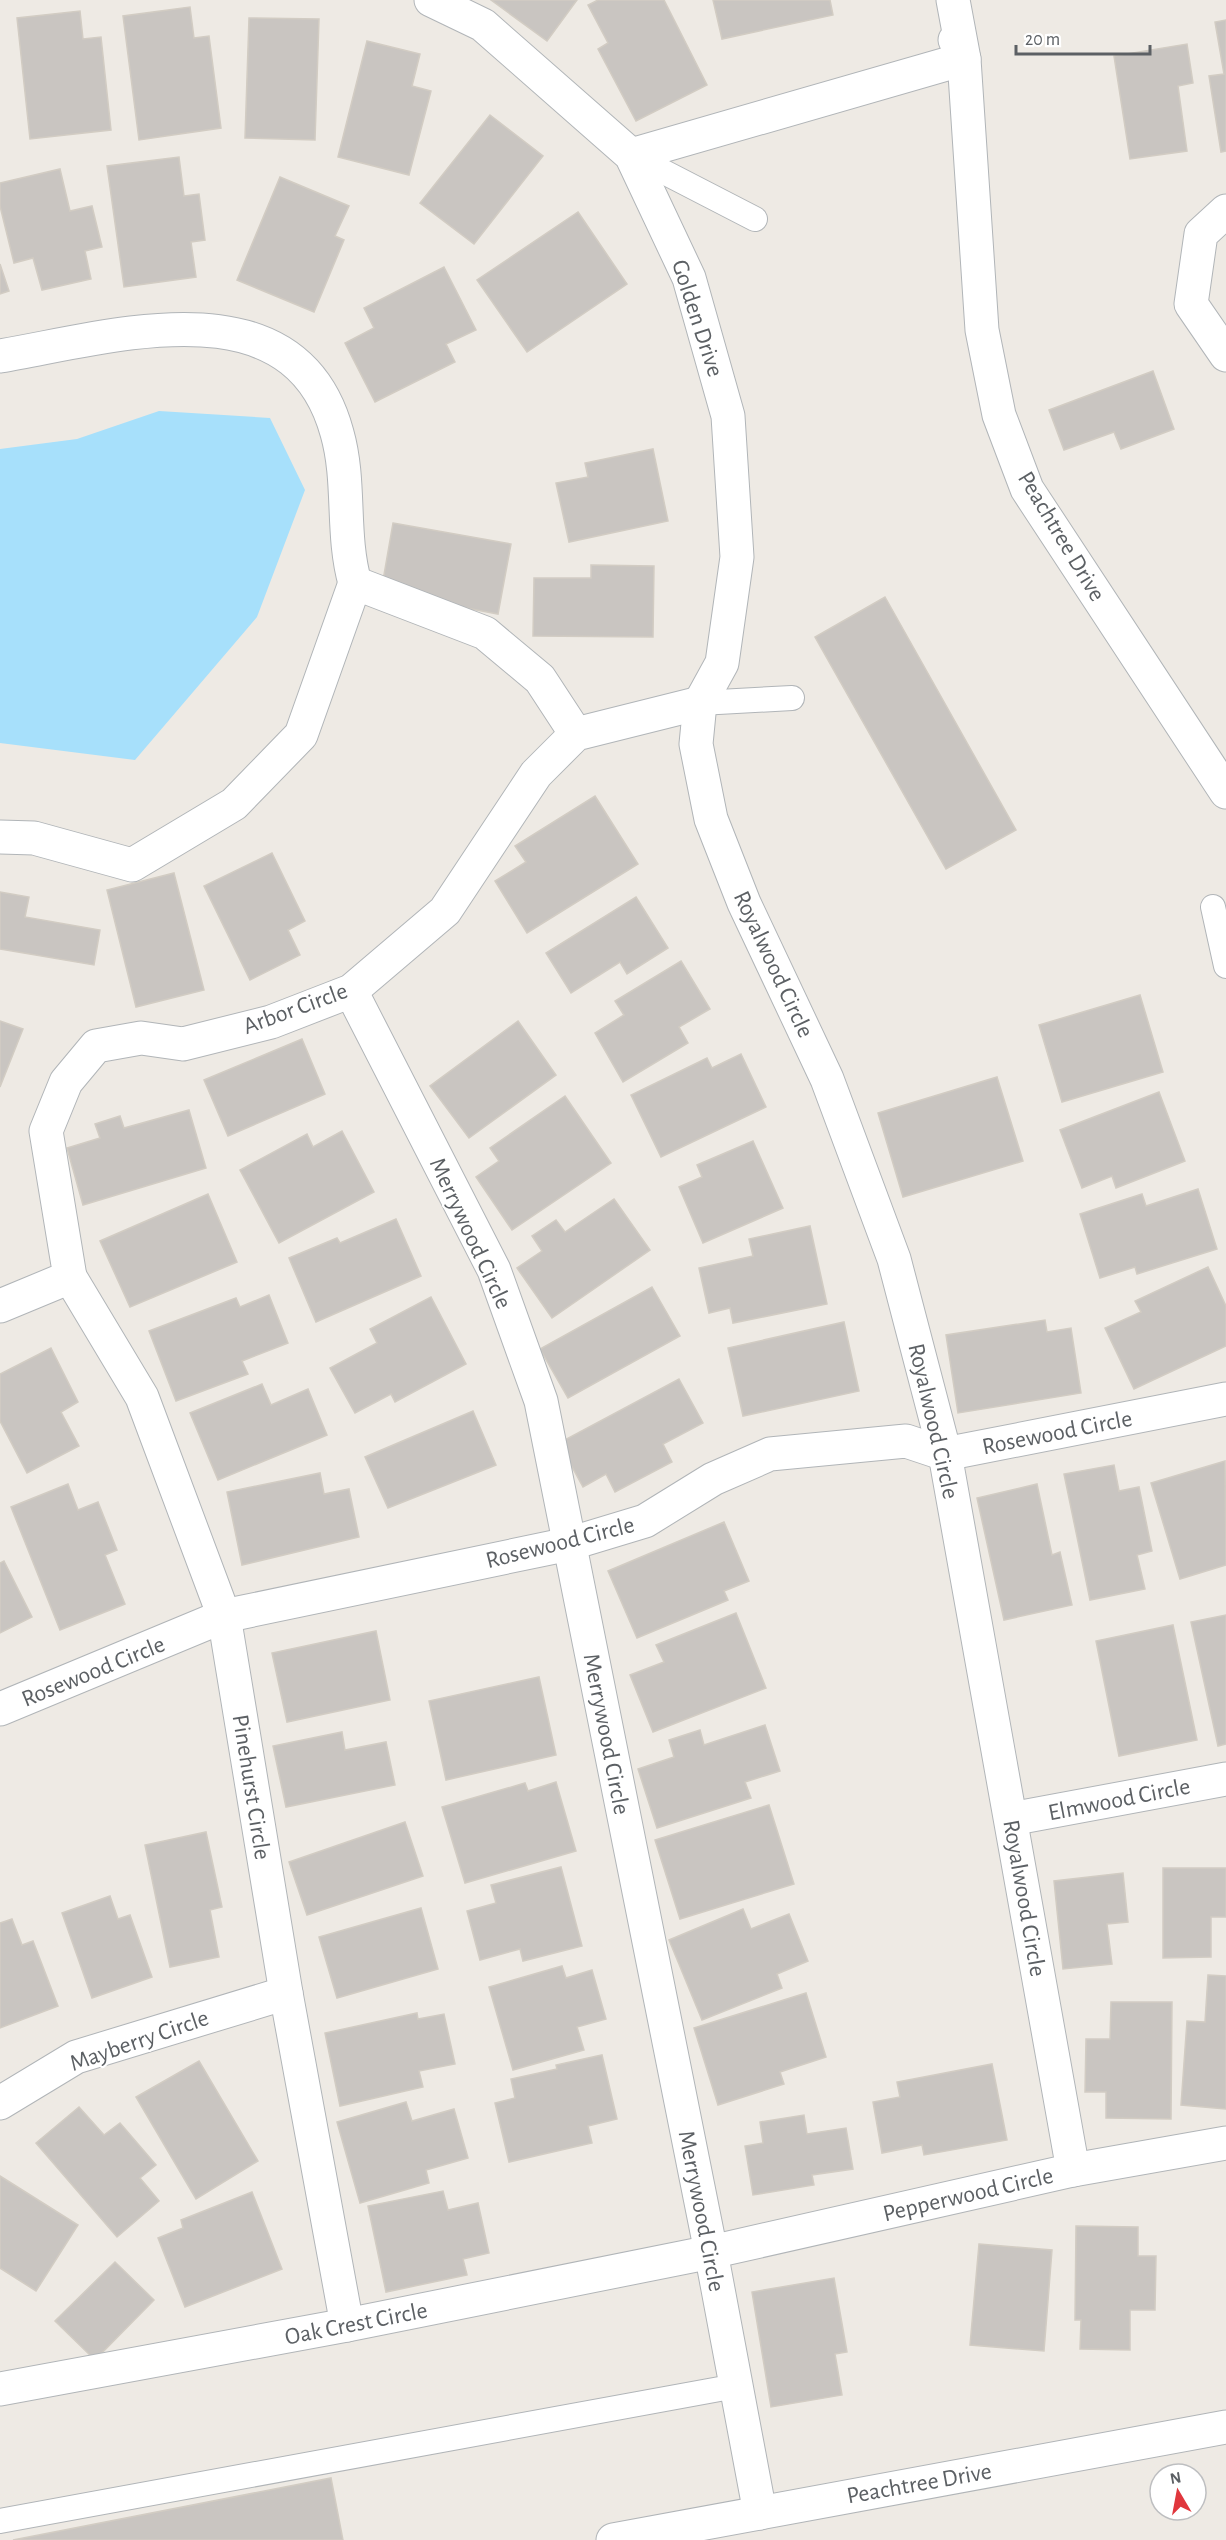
<svg xmlns="http://www.w3.org/2000/svg" width="1226" height="2540" font-family="'Alegreya Sans',sans-serif">
  <style>
    .water { fill: #a7e0fb }
    .building { fill: #c9c5c1; stroke: #d2ccc3; stroke-width: 1.5 }
    .lines { fill: none; stroke-linecap: round; stroke-linejoin: round }
    .lane-casing { stroke: #b1b5b8; stroke-width: 26 }
    .street-casing { stroke: #b1b5b8; stroke-width: 35 }
    .lane { stroke: #fff; stroke-width: 24 }
    .street { stroke: #fff; stroke-width: 33 }
    .labels { text-anchor: middle; stroke-width: 4.5; stroke-linejoin: round; paint-order: stroke }
    .street-label { font-size: 24px; fill: #5c6064; stroke: #fff }
  </style>
  <rect width="100%" height="100%" fill="#eeeae4"/>
  <polygon class="water" points="159,411 270,418 305,490 257,617 135,760 0,743 0,449 77,439"/>
  <g class="building">
    <polygon points="491,0 577,0 547,41"/>
    <polygon points="598,0 664,0 707,85 636,121 598,49 608,43 588,5"/>
    <polygon points="713,0 830,0 833,15 722,39"/>
    <polygon points="190,7 194,38 209,36 221,128 139,140 123,16"/>
    <polygon points="80,11 83,39 101,37 111,130 30,139 17,18"/>
    <polygon points="249,18 319,19 315,140 245,138"/>
    <polygon points="1226,20 1226,151 1221,152 1209,76 1224,74 1215,22"/>
    <polygon points="367,41 420,54 412,86 431,91 409,175 338,157"/>
    <polygon points="1187,44 1193,83 1178,86 1187,151 1130,159 1114,56"/>
    <polygon points="490,115 543,156 474,244 420,203"/>
    <polygon points="179,157 184,196 199,194 205,240 191,242 196,277 124,287 107,166"/>
    <polygon points="60,169 70,211 92,206 102,247 85,251 91,279 42,290 33,258 14,263 0,206 0,183"/>
    <polygon points="280,177 349,206 335,236 344,240 314,312 237,280"/>
    <polygon points="578,212 627,284 527,352 477,280"/>
    <polygon points="0,264 9,291 0,294"/>
    <polygon points="444,267 476,330 446,344 455,362 375,402 345,343 374,328 364,308"/>
    <polygon points="1153,371 1174,429 1121,449 1114,432 1064,450 1049,410"/>
    <polygon points="653,449 668,521 569,542 556,483 588,477 585,463"/>
    <polygon points="393,523 511,544 498,614 381,592"/>
    <polygon points="591,565 654,566 653,637 533,636 534,578 591,578"/>
    <polygon points="885,597 1016,830 946,869 815,637"/>
    <polygon points="595,796 638,864 527,933 495,881 526,862 515,846"/>
    <polygon points="272,853 305,921 288,930 300,955 250,980 204,886"/>
    <polygon points="174,873 204,990 136,1007 107,890"/>
    <polygon points="0,892 29,897 25,917 100,930 94,965 0,949"/>
    <polygon points="636,897 668,948 627,974 620,962 571,993 546,953"/>
    <polygon points="681,961 710,1009 679,1027 688,1043 623,1082 595,1033 624,1015 615,1001"/>
    <polygon points="1140,995 1163,1072 1062,1102 1039,1025"/>
    <polygon points="0,1021 23,1029 0,1087"/>
    <polygon points="518,1021 556,1075 469,1138 430,1086"/>
    <polygon points="302,1039 325,1094 228,1136 204,1080"/>
    <polygon points="741,1054 766,1107 661,1157 631,1095 707,1058 712,1068"/>
    <polygon points="997,1077 1023,1161 903,1197 878,1113"/>
    <polygon points="1159,1092 1185,1161 1116,1188 1112,1176 1082,1188 1060,1130"/>
    <polygon points="565,1096 611,1163 512,1230 476,1177 499,1161 490,1148"/>
    <polygon points="189,1110 206,1168 83,1205 67,1148 100,1138 95,1124 120,1116 124,1128"/>
    <polygon points="342,1131 374,1192 279,1243 240,1170 307,1134 313,1147"/>
    <polygon points="753,1141 783,1208 703,1243 679,1187 702,1177 697,1165"/>
    <polygon points="1198,1189 1217,1249 1137,1274 1135,1267 1100,1278 1080,1214 1142,1194 1146,1206"/>
    <polygon points="208,1194 237,1262 130,1307 100,1241"/>
    <polygon points="614,1199 650,1250 552,1318 517,1268 542,1251 532,1236 556,1220 565,1232"/>
    <polygon points="396,1219 421,1276 316,1322 289,1258 337,1238 340,1243"/>
    <polygon points="810,1226 827,1304 733,1323 730,1308 709,1313 699,1268 753,1256 749,1239"/>
    <polygon points="1208,1267 1226,1306 1226,1346 1134,1389 1105,1328 1141,1312 1135,1301"/>
    <polygon points="652,1287 680,1336 568,1398 540,1349"/>
    <polygon points="269,1295 288,1343 242,1361 248,1374 176,1401 149,1331 236,1298 240,1307"/>
    <polygon points="431,1297 466,1364 395,1402 391,1394 355,1413 330,1368 377,1343 370,1329"/>
    <polygon points="1045,1320 1047,1332 1071,1328 1081,1393 958,1413 946,1335"/>
    <polygon points="844,1322 859,1391 743,1416 728,1348"/>
    <polygon points="51,1348 78,1402 61,1412 79,1446 27,1473 0,1421 0,1374"/>
    <polygon points="679,1379 703,1423 663,1444 672,1462 615,1492 606,1474 583,1487 559,1443"/>
    <polygon points="262,1384 271,1405 308,1389 327,1435 218,1480 190,1413"/>
    <polygon points="473,1411 496,1465 388,1508 365,1457"/>
    <polygon points="1225,1461 1226,1565 1180,1579 1151,1483"/>
    <polygon points="1114,1465 1119,1491 1139,1487 1152,1551 1137,1555 1145,1589 1090,1600 1064,1474"/>
    <polygon points="320,1473 324,1494 349,1489 359,1537 242,1565 227,1492"/>
    <polygon points="68,1484 78,1510 98,1502 117,1550 105,1555 125,1604 60,1630 11,1507"/>
    <polygon points="1037,1484 1052,1555 1060,1552 1072,1605 1004,1620 977,1498"/>
    <polygon points="724,1522 749,1581 724,1591 728,1600 637,1638 608,1571"/>
    <polygon points="4,1561 32,1617 0,1633 0,1563"/>
    <polygon points="736,1613 766,1688 653,1732 630,1675 664,1662 656,1645"/>
    <polygon points="1226,1615 1226,1744 1218,1746 1191,1622"/>
    <polygon points="1173,1625 1197,1740 1119,1756 1096,1641"/>
    <polygon points="376,1631 390,1700 287,1722 272,1653"/>
    <polygon points="539,1677 556,1755 446,1780 429,1701"/>
    <polygon points="765,1725 780,1771 745,1782 751,1798 657,1828 638,1769 674,1757 669,1740 700,1730 704,1745"/>
    <polygon points="342,1732 345,1750 386,1742 395,1785 286,1807 273,1746"/>
    <polygon points="556,1782 576,1851 465,1883 442,1807 525,1783 528,1791"/>
    <polygon points="769,1805 794,1884 680,1919 655,1840"/>
    <polygon points="405,1822 423,1876 307,1915 289,1862"/>
    <polygon points="206,1832 222,1907 210,1910 219,1957 170,1967 145,1845"/>
    <polygon points="561,1867 582,1946 523,1961 520,1949 480,1960 467,1911 496,1903 491,1885"/>
    <polygon points="1163,1868 1226,1868 1226,1917 1211,1917 1211,1957 1163,1958"/>
    <polygon points="1123,1873 1128,1922 1107,1924 1112,1964 1063,1969 1054,1881"/>
    <polygon points="110,1896 118,1919 130,1915 152,1977 92,1998 62,1913"/>
    <polygon points="421,1908 438,1969 337,1998 319,1937"/>
    <polygon points="743,1909 751,1929 789,1914 808,1961 777,1974 782,1988 702,2020 669,1940"/>
    <polygon points="12,1919 22,1945 33,1941 58,2006 0,2028 0,1923"/>
    <polygon points="562,1966 566,1978 592,1970 606,2019 577,2027 584,2050 513,2070 489,1987"/>
    <polygon points="1208,1975 1226,1976 1226,2109 1181,2105 1187,2021 1205,2022"/>
    <polygon points="806,1993 826,2057 780,2072 784,2084 718,2105 694,2028"/>
    <polygon points="1111,2002 1172,2002 1171,2119 1106,2118 1106,2092 1085,2092 1086,2039 1110,2039"/>
    <polygon points="417,2013 418,2019 444,2014 455,2064 419,2071 423,2087 340,2106 325,2033"/>
    <polygon points="602,2055 617,2119 588,2126 592,2143 509,2162 495,2103 515,2098 511,2079 557,2069 556,2065"/>
    <polygon points="199,2061 258,2161 196,2199 136,2097"/>
    <polygon points="992,2064 1007,2140 924,2155 922,2145 882,2153 873,2102 900,2097 897,2082"/>
    <polygon points="406,2102 412,2121 454,2109 468,2158 426,2170 429,2183 360,2203 337,2122"/>
    <polygon points="79,2107 104,2135 120,2123 156,2165 140,2178 159,2201 117,2237 36,2143"/>
    <polygon points="804,2115 807,2134 846,2128 853,2169 812,2175 814,2185 753,2195 745,2146 763,2143 760,2122"/>
    <polygon points="0,2176 78,2225 36,2291 0,2268"/>
    <polygon points="443,2191 448,2210 478,2203 489,2253 463,2259 467,2275 386,2292 368,2206"/>
    <polygon points="252,2192 282,2269 185,2307 158,2238 183,2228 181,2220"/>
    <polygon points="1076,2226 1138,2227 1138,2256 1156,2256 1155,2310 1130,2310 1130,2350 1080,2349 1081,2320 1075,2320"/>
    <polygon points="979,2244 1052,2250 1044,2351 970,2345"/>
    <polygon points="115,2262 154,2300 95,2360 55,2321"/>
    <polygon points="834,2278 847,2352 835,2354 842,2395 771,2407 752,2292"/>
    <polygon points="331,2478 343,2540 13,2540"/>
  </g>
  <g class="lines">
    <defs>
      <g id="lane">
        <polyline points="631,155 755,219"/>
        <polyline points="700,703 792,698"/>
        <polyline points="1213,907 1226,966"/>
        <polyline points="0,2521 736,2386"/>
      </g>
      <g id="street">
        <polyline points="431,0 483,25 631,155 689,278 728,416 737,557 722,663 700,703 696,744 711,819 744,903 827,1079 894,1259 945,1454 1073,2170"/>
        <polyline points="953,0 964,59 982,330 999,415 1027,489 1226,792"/>
        <polyline points="631,155 964,59 955,40"/>
        <polyline points="1226,211 1201,234 1191,304 1226,355"/>
        <path d="M0 356C113 337 295 279 337 433 351 482 341 534 355 583"/>
        <polyline points="355,583 485,633 540,679 576,734"/>
        <polyline points="0,837 34,838 132,865 234,804 301,735 355,583"/>
        <polyline points="351,991 494,1270 541,1401 711,2252 760,2513"/>
        <polyline points="70,1277 142,1397 224,1616 286,1993 347,2325"/>
        <polyline points="0,1306 70,1277 46,1131 66,1082 96,1046 141,1038 183,1044 271,1022 351,991 445,911 536,774 576,734 700,703"/>
        <polyline points="0,1709 224,1616 569,1544 645,1521 713,1479 770,1454 906,1441 945,1454 1226,1399"/>
        <polyline points="1011,1819 1226,1779"/>
        <polyline points="0,2103 76,2057 286,1993"/>
        <polyline points="0,2389 347,2325 711,2252 1073,2170 1226,2143"/>
        <polyline points="613,2540 1226,2427"/>
      </g>
    </defs>
    <use href="#lane" class="lane-casing"/>
    <use href="#street" class="street-casing"/>
    <use href="#lane" class="lane"/>
    <use href="#street" class="street"/>
  </g>
  <g class="labels">
    <g class="street-label">
      <text transform="translate(698 318) rotate(72)" y="8">Golden Drive</text>
      <text transform="translate(1062 536) rotate(59)" y="8">Peachtree Drive</text>
      <text transform="translate(774 964) rotate(65)" y="8">Royalwood Circle</text>
      <text transform="translate(295 1008) rotate(-20)" y="8">Arbor Circle</text>
      <text transform="translate(471 1233) rotate(65)" y="8">Merrywood Circle</text>
      <text transform="translate(934 1421) rotate(77)" y="8">Royalwood Circle</text>
      <text transform="translate(1057 1432) rotate(-11)" y="8">Rosewood Circle</text>
      <text transform="translate(560 1542) rotate(-14)" y="8">Rosewood Circle</text>
      <text transform="translate(93 1671) rotate(-22)" y="8">Rosewood Circle</text>
      <text transform="translate(607 1734) rotate(79)" y="8">Merrywood Circle</text>
      <text transform="translate(252 1787) rotate(81)" y="8">Pinehurst Circle</text>
      <text transform="translate(1119 1799) rotate(-11)" y="8">Elmwood Circle</text>
      <text transform="translate(1025 1898) rotate(80)" y="8">Royalwood Circle</text>
      <text transform="translate(139 2040) rotate(-19)" y="8">Mayberry Circle</text>
      <text transform="translate(968 2194) rotate(-13)" y="8">Pepperwood Circle</text>
      <text transform="translate(702 2211) rotate(79)" y="8">Merrywood Circle</text>
      <text transform="translate(356 2323) rotate(-11)" y="8">Oak Crest Circle</text>
      <text transform="translate(919 2483) rotate(-10)" y="8">Peachtree Drive</text>
    </g>
  </g>
  <g transform="translate(1178 2492) rotate(350)"><circle r="28" fill="#ffffff" stroke="#bebfc1" stroke-width="1.5"/>
  <path d="M0-4.5L10 22L0 15L-10 22Z" fill="#e0373d"/>
  <text y="-9" font-size="16" font-weight="bold" text-anchor="middle" fill="#5c6064">N</text>
  </g>
  <path d="M1016 45v9h134v-9" fill="none" stroke="#5c6064" stroke-width="3"/>
  <text x="1025" y="45" font-size="18" fill="#5c6064" stroke="#ffffff" stroke-width="4.5" paint-order="stroke">20 m</text>
</svg>
